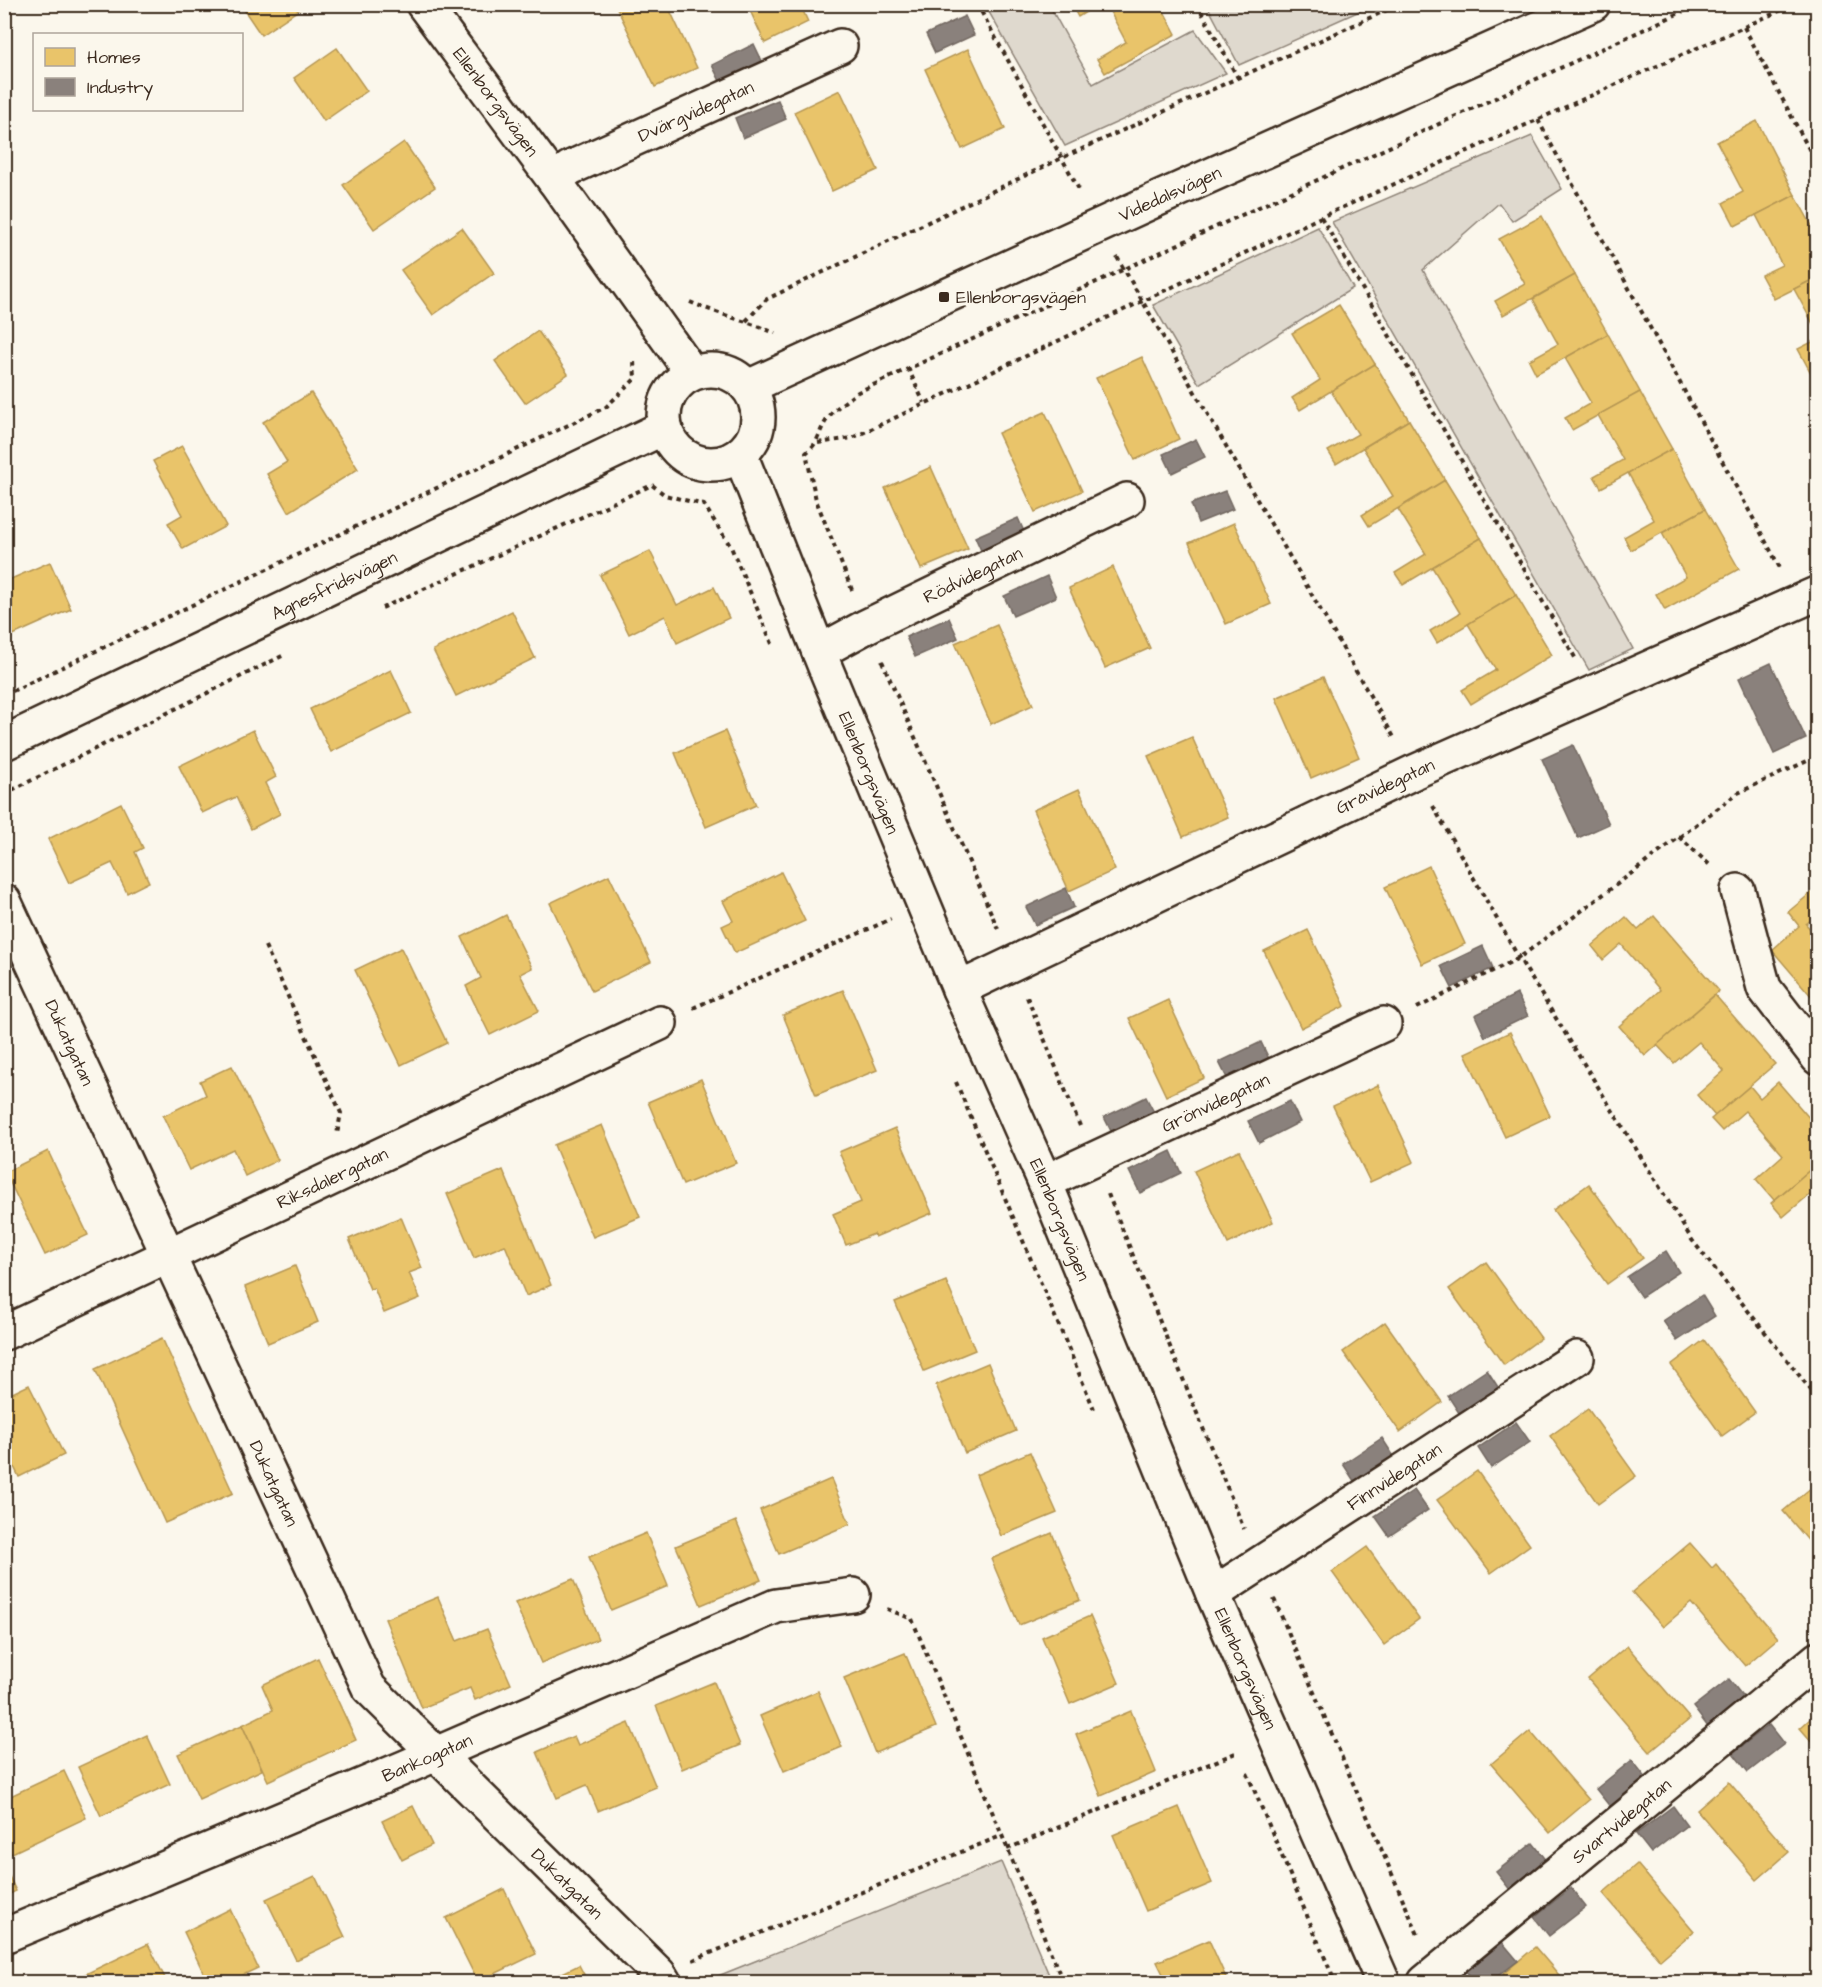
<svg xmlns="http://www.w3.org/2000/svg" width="1822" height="1987" font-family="'Architects Daughter',sans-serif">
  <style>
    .green { fill: #dfd9ce; stroke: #8d8276; stroke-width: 1.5 }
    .homes { fill: #e9c46a; stroke: #b59653; stroke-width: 1.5 }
    .industry { fill: #8a817c; stroke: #726760; stroke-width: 1.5 }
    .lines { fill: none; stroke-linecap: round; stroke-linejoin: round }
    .minor-casing { stroke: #3b2a1e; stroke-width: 38 }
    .tertiary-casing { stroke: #3b2a1e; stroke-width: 38 }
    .path { stroke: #3b2a1e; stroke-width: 4; stroke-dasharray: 4.5 4.5; stroke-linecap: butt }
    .minor { stroke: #fbf7ec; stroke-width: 33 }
    .tertiary { stroke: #fbf7ec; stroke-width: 33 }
    .poi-dot { fill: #3b2a1e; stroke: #fbf7ec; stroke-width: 2 }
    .labels { text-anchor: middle; stroke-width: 6; stroke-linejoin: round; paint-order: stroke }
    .street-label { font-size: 18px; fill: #3b2a1e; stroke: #fbf7ec }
    .poi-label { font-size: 18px; fill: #3b2a1e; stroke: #fbf7ec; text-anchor: start }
  </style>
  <rect width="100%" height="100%" fill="#fbf7ec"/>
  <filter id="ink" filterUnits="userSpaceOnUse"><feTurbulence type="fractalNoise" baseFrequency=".0167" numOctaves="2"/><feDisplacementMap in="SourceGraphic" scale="12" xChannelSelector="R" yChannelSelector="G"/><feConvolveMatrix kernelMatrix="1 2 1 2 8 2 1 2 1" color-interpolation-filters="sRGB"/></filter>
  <g filter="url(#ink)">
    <g class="green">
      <polygon points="985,5 1049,5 1093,84 1195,30 1226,73 1065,146"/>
      <polygon points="1207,5 1373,5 1239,65"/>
      <polygon points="1532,136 1562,189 1512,221 1499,203 1423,270 1633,649 1589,670 1332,222"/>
      <polygon points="1318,227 1353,288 1199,384 1153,305"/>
      <polygon points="1001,1862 1052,1982 703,1982"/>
    </g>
    <g class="homes">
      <polygon points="240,4 301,4 303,7 261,35"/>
      <polygon points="626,4 667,4 697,68 655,87 617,8"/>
      <polygon points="747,4 800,4 808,22 765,43"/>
      <polygon points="1071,4 1099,4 1078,17"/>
      <polygon points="1106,4 1160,4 1176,34 1105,73 1097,59 1126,42"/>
      <polygon points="337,48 367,91 324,121 294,78"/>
      <polygon points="968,49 1005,129 962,149 925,69"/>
      <polygon points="840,90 878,170 832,191 794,112"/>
      <polygon points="1757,121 1795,195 1735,226 1723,203 1743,192 1717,142"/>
      <polygon points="404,142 435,187 374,229 343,185"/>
      <polygon points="1795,195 1818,237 1818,277 1774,299 1761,275 1782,265 1756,215"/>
      <polygon points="1542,216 1575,275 1503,315 1495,301 1525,284 1499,239"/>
      <polygon points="462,228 494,273 433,315 401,270"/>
      <polygon points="1575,275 1608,334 1536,374 1529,360 1558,344 1533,299"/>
      <polygon points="1818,277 1818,333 1794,289"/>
      <polygon points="1339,305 1375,364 1300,410 1292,398 1320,380 1292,333"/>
      <polygon points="538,331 568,374 525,403 495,361"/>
      <polygon points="1608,334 1640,392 1572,430 1565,418 1591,403 1565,358"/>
      <polygon points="1818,339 1818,369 1811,373 1798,349"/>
      <polygon points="1142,357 1179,439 1135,460 1096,378"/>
      <polygon points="1375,364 1409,420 1336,464 1328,451 1358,434 1331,391"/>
      <polygon points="1640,392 1672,449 1601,488 1594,476 1623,460 1598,415"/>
      <polygon points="311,393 358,469 289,512 267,474 287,462 263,422"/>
      <polygon points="1045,412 1082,491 1035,512 998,433"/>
      <polygon points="1409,420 1445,480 1369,526 1362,515 1393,496 1363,448"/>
      <polygon points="182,446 226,526 183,549 168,523 182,515 153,461"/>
      <polygon points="1672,449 1705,509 1631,550 1624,537 1654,520 1628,473"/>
      <polygon points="931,467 968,549 921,569 885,488"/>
      <polygon points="1445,480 1481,538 1403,585 1395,573 1426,554 1398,509"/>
      <polygon points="1705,509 1739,569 1665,610 1656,594 1686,577 1662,533"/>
      <polygon points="1234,523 1271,604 1226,624 1189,543"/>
      <polygon points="1481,538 1516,595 1437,643 1430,631 1460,613 1432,567"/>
      <polygon points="650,551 677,605 714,587 729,618 677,643 665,616 629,634 600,575"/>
      <polygon points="50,562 71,609 4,639 4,582"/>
      <polygon points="1113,567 1150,648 1105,668 1069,588"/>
      <polygon points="1516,595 1552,655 1471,704 1462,690 1496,670 1468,624"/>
      <polygon points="512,611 535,658 456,696 433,650"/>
      <polygon points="997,625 1033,705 991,724 955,643"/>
      <polygon points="391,670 411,713 331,752 310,709"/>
      <polygon points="1323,677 1359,757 1311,778 1276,698"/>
      <polygon points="253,730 276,777 265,783 280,814 251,829 236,797 202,813 179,766"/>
      <polygon points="725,731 756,805 706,827 675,753"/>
      <polygon points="1192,737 1228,817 1183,837 1148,756"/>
      <polygon points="1079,789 1115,870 1069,891 1033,810"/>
      <polygon points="121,803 143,848 135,852 149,882 127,893 112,863 69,883 48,839"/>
      <polygon points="1429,866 1465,944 1422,964 1385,887"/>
      <polygon points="781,872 805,921 735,953 722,926 733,921 723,901"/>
      <polygon points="609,875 651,962 592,991 550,903"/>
      <polygon points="1818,887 1818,914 1806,924 1818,938 1818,1004 1772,950 1799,926 1788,912"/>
      <polygon points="506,915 532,968 520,974 539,1011 490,1035 466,986 481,978 462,937"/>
      <polygon points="1654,916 1719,991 1645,1056 1619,1026 1660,990 1621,944 1603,960 1592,946 1626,917 1638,930"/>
      <polygon points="1308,930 1345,1006 1301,1028 1264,951"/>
      <polygon points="401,948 447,1043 401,1065 355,970"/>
      <polygon points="843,990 877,1070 816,1095 783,1015"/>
      <polygon points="1715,995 1775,1064 1715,1116 1697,1095 1724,1071 1699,1042 1674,1063 1657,1045"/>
      <polygon points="1168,1000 1204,1078 1166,1096 1129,1018"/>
      <polygon points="1510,1032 1550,1116 1505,1137 1465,1053"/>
      <polygon points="232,1066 278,1160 245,1176 233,1149 189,1170 163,1116 206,1095 200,1081"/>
      <polygon points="701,1079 736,1163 683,1185 648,1102"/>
      <polygon points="1778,1082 1818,1128 1818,1163 1774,1200 1756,1179 1783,1155 1745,1111 1722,1131 1711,1119 1750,1086 1760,1098"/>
      <polygon points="1378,1085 1414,1162 1370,1182 1333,1106"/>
      <polygon points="602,1125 640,1217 593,1237 554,1145"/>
      <polygon points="895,1128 932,1213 875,1237 874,1234 846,1245 833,1214 861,1202 839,1152"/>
      <polygon points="1239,1150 1273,1222 1228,1244 1194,1171"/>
      <polygon points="48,1151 88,1235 45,1255 5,1172"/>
      <polygon points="1818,1163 1818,1205 1809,1195 1783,1217 1771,1203"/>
      <polygon points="503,1170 551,1285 526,1296 505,1245 474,1258 447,1194"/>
      <polygon points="1589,1184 1643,1258 1607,1284 1553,1210"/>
      <polygon points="401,1217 422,1268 409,1273 420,1298 384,1313 374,1288 370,1289 349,1239"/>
      <polygon points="1486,1262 1541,1338 1504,1365 1449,1289"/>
      <polygon points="295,1266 318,1322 268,1343 245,1287"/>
      <polygon points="946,1281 975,1350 924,1371 895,1302"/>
      <polygon points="1385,1322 1442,1402 1400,1432 1343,1352"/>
      <polygon points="162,1338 233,1493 165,1523 95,1369"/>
      <polygon points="1704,1340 1755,1412 1722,1436 1671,1365"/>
      <polygon points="988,1363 1016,1431 965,1453 936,1385"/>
      <polygon points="29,1385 64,1455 19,1477 4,1446 4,1397"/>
      <polygon points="1588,1409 1636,1476 1598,1504 1550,1436"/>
      <polygon points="1030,1452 1057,1513 1001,1536 976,1475"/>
      <polygon points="1477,1471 1530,1545 1491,1573 1437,1500"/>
      <polygon points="831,1479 850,1524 779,1554 760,1510"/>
      <polygon points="1818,1482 1818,1552 1783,1511"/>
      <polygon points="736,1521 761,1580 701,1605 676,1546"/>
      <polygon points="646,1533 668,1586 611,1610 589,1557"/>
      <polygon points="1052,1533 1080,1600 1019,1625 991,1559"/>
      <polygon points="1690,1543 1712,1568 1716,1564 1778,1638 1745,1666 1691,1603 1663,1627 1632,1592"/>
      <polygon points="1367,1547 1419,1619 1384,1645 1332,1572"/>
      <polygon points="573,1579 598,1639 541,1663 515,1603"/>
      <polygon points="438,1597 457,1641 487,1629 511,1684 475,1700 470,1688 422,1708 385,1619"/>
      <polygon points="1090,1616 1119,1683 1070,1704 1042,1637"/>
      <polygon points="1627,1646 1690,1719 1650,1752 1588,1679"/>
      <polygon points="905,1653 936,1727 875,1753 844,1678"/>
      <polygon points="318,1658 356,1740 268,1781 242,1725 273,1710 262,1685"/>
      <polygon points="714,1682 740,1745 682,1769 656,1706"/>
      <polygon points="818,1691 842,1747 784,1771 760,1716"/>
      <polygon points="1131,1711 1156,1772 1101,1796 1076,1734"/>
      <polygon points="1818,1712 1818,1749 1800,1728"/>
      <polygon points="629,1723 656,1787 598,1811 587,1785 557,1798 537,1752 574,1736 578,1745"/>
      <polygon points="242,1725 262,1770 199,1799 178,1754"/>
      <polygon points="1530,1731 1589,1800 1550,1833 1491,1764"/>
      <polygon points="147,1735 170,1784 101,1816 78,1767"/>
      <polygon points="64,1771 86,1818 10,1854 4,1843 4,1799"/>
      <polygon points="1729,1782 1789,1852 1757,1880 1697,1810"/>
      <polygon points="413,1806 432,1845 402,1860 382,1821"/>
      <polygon points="1179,1807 1212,1883 1146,1911 1113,1835"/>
      <polygon points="1637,1864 1694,1931 1660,1960 1603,1893"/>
      <polygon points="4,1866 16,1891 4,1897"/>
      <polygon points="315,1876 345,1937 296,1960 266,1899"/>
      <polygon points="504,1889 536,1954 478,1982 446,1918"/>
      <polygon points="230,1909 258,1968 228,1982 208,1982 184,1932"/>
      <polygon points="1209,1940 1228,1982 1167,1982 1157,1962"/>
      <polygon points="148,1944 167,1982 72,1982 71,1981"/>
      <polygon points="1535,1947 1565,1982 1510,1982 1503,1974"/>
      <polygon points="579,1965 588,1982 544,1982"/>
    </g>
    <g class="industry">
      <polygon points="965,16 974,35 935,53 926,34"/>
      <polygon points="754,44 763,63 721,83 712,65"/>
      <polygon points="778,100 786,119 743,138 735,118"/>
      <polygon points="1196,439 1205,457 1172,473 1163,454"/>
      <polygon points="1225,491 1233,509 1198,523 1191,504"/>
      <polygon points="1018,518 1027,538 984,557 975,537"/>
      <polygon points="1047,576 1056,597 1013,616 1004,596"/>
      <polygon points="949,618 958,638 915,657 906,637"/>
      <polygon points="1771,663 1806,739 1774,754 1739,678"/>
      <polygon points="1573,745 1609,824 1578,838 1542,759"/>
      <polygon points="1066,888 1074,907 1035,925 1026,907"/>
      <polygon points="1483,946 1493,968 1452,988 1441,966"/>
      <polygon points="1517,994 1528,1016 1485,1037 1475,1015"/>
      <polygon points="1261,1042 1271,1063 1230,1084 1219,1062"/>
      <polygon points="1146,1097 1157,1118 1115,1139 1104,1117"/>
      <polygon points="1290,1101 1300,1122 1259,1143 1248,1121"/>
      <polygon points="1171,1151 1181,1173 1140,1193 1129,1171"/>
      <polygon points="1666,1251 1679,1272 1641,1297 1627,1277"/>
      <polygon points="1702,1295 1715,1316 1677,1341 1663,1321"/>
      <polygon points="1487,1370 1500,1390 1461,1416 1448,1396"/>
      <polygon points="1516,1422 1530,1442 1491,1468 1478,1448"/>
      <polygon points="1382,1438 1395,1458 1356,1484 1343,1464"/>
      <polygon points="1414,1490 1428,1510 1389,1536 1375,1516"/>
      <polygon points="1729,1679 1744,1698 1708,1727 1693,1707"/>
      <polygon points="1769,1725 1784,1744 1748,1772 1733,1753"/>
      <polygon points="1632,1760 1647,1779 1611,1808 1596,1789"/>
      <polygon points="1673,1806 1687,1825 1651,1853 1636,1834"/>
      <polygon points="1533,1843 1548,1862 1511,1891 1496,1872"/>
      <polygon points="1571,1888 1586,1907 1549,1936 1534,1917"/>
      <polygon points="1502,1942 1518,1961 1490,1982 1475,1982 1466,1971"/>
    </g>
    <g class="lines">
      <defs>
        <g id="minor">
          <path id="s1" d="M554 180 570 168 840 46"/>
          <path id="s2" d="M819 652 867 626 1127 500"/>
          <polyline points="1738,891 1764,988 1818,1058"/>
          <path id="s3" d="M4 901 369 1688 659 1974 664 1982"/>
          <path id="s4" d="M959 989 1414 772 1818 593"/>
          <path id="s5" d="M1045 1182 1384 1024"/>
          <path id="s6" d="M4 1333 660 1023"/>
          <path id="s7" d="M1213 1594 1577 1358"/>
          <path id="s8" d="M4 1936 406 1767 776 1606 853 1595"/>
          <path id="s9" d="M1425 1982 1818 1659"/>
        </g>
        <g id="tertiary">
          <path id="s10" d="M423 4 554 180 692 373"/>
          <circle cx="711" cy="417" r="47"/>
          <path id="s11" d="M748 387 1151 202 1593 4"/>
          <path id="s12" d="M740 454 825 667 959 989 1045 1182 1213 1594 1383 1982"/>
          <path id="s13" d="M4 743 665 427"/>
        </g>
      </defs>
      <use href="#minor" class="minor-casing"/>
      <use href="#tertiary" class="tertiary-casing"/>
      <g class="path">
        <polyline points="977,4 1081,193"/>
        <polyline points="1197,4 1238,78"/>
        <polyline points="1744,27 1818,166"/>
        <polyline points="1538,120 1780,568"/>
        <polyline points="1321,217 1577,661"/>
        <polyline points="1117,257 1395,739"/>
        <path d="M690 302C718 314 747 321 775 333"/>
        <polyline points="746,321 767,299 1062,158 1400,4"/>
        <polyline points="908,368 924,403"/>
        <polyline points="818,443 852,438 1321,217 1795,4"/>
        <path d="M852 590 816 500 806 453C820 441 817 435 826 421 834 408 847 400 858 392L1699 4"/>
        <polyline points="382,608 652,485 665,495 704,505 731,547 773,646"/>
        <polyline points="882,661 998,929"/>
        <polyline points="4,695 606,407 635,379 634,361"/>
        <polyline points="4,794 286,654"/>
        <polyline points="1433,806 1519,958 1692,1240 1818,1399"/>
        <polyline points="1679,837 1711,866"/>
        <polyline points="265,946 341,1113 337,1134"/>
        <polyline points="1027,997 1080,1126"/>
        <polyline points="693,1008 891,919"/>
        <polyline points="1417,1008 1519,958 1738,793 1818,756"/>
        <polyline points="956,1082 1094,1409"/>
        <polyline points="1108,1194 1244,1529"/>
        <polyline points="1274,1599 1419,1937"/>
        <polyline points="887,1609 912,1619 1063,1982"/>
        <polyline points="1247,1773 1335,1982"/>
        <polyline points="1007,1849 1238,1752"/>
        <polyline points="693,1960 1001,1836"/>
      </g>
      <use href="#minor" class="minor"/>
      <use href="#tertiary" class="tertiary"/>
    </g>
  </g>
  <rect class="poi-dot" x="938" y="291" width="12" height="12" rx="3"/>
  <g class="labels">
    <g class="street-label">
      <text dy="6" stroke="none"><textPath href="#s10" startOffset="122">Ellenborgsvägen</textPath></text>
      <text dy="6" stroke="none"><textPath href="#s1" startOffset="158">Dvärgvidegatan</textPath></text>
      <text dy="6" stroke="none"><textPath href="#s11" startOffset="464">Videdalsvägen</textPath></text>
      <text dy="6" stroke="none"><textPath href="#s2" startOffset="172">Rödvidegatan</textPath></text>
      <text dy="6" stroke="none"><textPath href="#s13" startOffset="366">Agnesfridsvägen</textPath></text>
      <text dy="6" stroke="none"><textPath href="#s12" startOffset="344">Ellenborgsvägen</textPath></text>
      <text dy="6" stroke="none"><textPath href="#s4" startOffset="472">Gråvidegatan</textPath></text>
      <text dy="6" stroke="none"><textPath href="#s3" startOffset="156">Dukatgatan</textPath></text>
      <text dy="6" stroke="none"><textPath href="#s5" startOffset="188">Grönvidegatan</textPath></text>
      <text dy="6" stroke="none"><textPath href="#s6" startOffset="363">Riksdalergatan</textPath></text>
      <text dy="6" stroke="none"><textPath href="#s12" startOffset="830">Ellenborgsvägen</textPath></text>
      <text dy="6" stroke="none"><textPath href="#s7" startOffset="216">Finnvidegatan</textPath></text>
      <text dy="6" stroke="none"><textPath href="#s3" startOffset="642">Dukatgatan</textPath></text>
      <text dy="6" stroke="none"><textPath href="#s12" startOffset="1316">Ellenborgsvägen</textPath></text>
      <text dy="6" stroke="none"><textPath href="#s8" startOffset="459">Bankogatan</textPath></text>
      <text dy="6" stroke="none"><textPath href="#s9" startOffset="254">Svartvidegatan</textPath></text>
      <text dy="6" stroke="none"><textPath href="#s3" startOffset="1146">Dukatgatan</textPath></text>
    </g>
    <g class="poi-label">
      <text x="956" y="303">Ellenborgsvägen</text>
    </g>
  </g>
  <rect width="1822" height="1987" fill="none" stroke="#fbf7ec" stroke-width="24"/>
  <rect x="12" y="12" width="1798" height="1963" fill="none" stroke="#3b2a1e" stroke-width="2" filter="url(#ink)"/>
  <rect x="33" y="33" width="210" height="78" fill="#fbf7ec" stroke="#aea59a" stroke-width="1.5"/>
  <rect x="45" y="48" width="30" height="18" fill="#e9c46a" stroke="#aea59a" stroke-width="1.5"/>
  <text x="87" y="63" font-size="18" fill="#3b2a1e">Homes</text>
  <rect x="45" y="78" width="30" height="18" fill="#8a817c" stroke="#aea59a" stroke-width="1.5"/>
  <text x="87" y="93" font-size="18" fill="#3b2a1e">Industry</text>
</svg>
